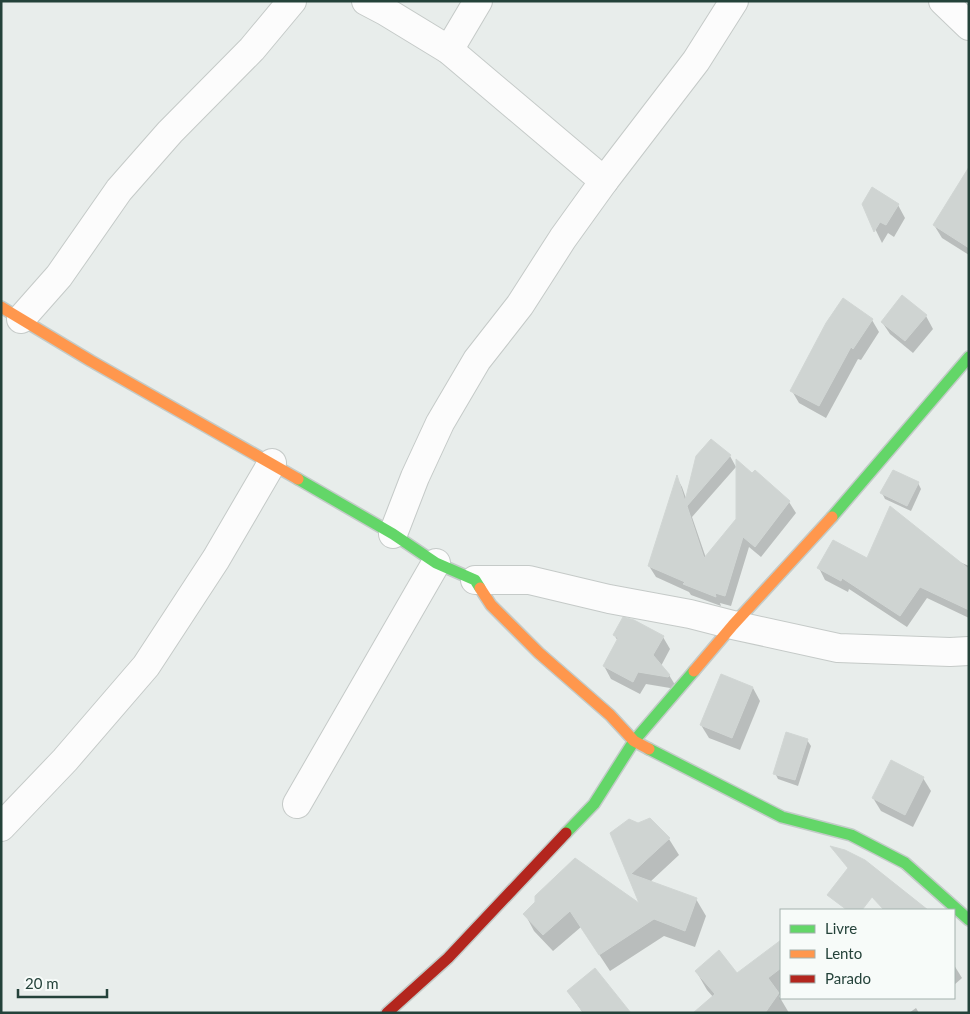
<svg xmlns="http://www.w3.org/2000/svg" width="970" height="1014" font-family="Lato,sans-serif">
  <style>
    .shadow { fill: #0003 }
    .building { fill: #cfd4d2; stroke: #d1d6d4 }
    .lines { fill: none; stroke-linecap: round; stroke-linejoin: round }
    .street-casing { stroke: #c5cac8; stroke-width: 30 }
    .fast-casing { stroke: #c3cbc8; stroke-width: 14 }
    .slow-casing { stroke: #c3cbc8; stroke-width: 14 }
    .jam-casing { stroke: #c3cbc8; stroke-width: 14 }
    .street { stroke: #fcfcfc; stroke-width: 28 }
    .fast { stroke: #63d668; stroke-width: 11 }
    .slow { stroke: #ff974d; stroke-width: 11 }
    .jam { stroke: #b3261e; stroke-width: 11 }
  </style>
  <rect width="100%" height="100%" fill="#e8edeb"/>
  <g class="shadow">
    <polygon points="969,169 969,255 942,238 934,225"/>
    <polygon points="863,204 898,205 905,218 894,237 888,233 882,243"/>
    <polygon points="926,316 933,329 913,353 890,334 882,322"/>
    <polygon points="872,320 879,332 861,360 858,359 826,418 799,403 792,391"/>
    <polygon points="711,440 730,456 736,467 692,517 706,558 737,520 752,475 755,472 789,502 796,513 761,557 749,547 731,606 720,603 721,606 691,595 689,592 656,577 649,566 677,478 682,487 687,501"/>
    <polygon points="918,483 921,489 911,511 885,499 882,493"/>
    <polygon points="867,560 955,560 969,566 969,618 927,598 907,627 849,589 848,592 825,580 819,568"/>
    <polygon points="614,635 663,637 670,649 661,666 669,675 677,688 676,689 646,684 640,694 611,679 604,666 618,641"/>
    <polygon points="722,675 753,688 760,701 740,750 709,738 701,725"/>
    <polygon points="807,740 811,746 798,786 778,779 775,773"/>
    <polygon points="923,778 931,791 913,827 881,811 873,798"/>
    <polygon points="611,834 669,839 679,855 650,882 696,899 706,916 695,947 664,936 610,971 581,927 553,951 534,931 525,914 537,903 642,907"/>
    <polygon points="776,945 781,952 781,994 779,996 789,1013 727,1013 707,990 696,971 737,974"/>
    <polygon points="954,965 962,978 954,985"/>
    <polygon points="568,991 627,1013 583,1013"/>
    <polygon points="916,1008 919,1013 909,1013"/>
  </g>
  <g class="building">
    <polygon points="969,167 969,248 933,225"/>
    <polygon points="872,187 899,204 886,225 880,222 874,232 862,204"/>
    <polygon points="902,295 927,315 905,341 881,322"/>
    <polygon points="843,298 873,319 853,349 851,347 819,406 790,391 826,323"/>
    <polygon points="711,439 731,455 687,506 704,558 736,519 736,459 752,473 755,470 790,501 755,547 743,537 725,596 715,593 716,597 683,584 685,582 648,566 677,475 685,501 696,456"/>
    <polygon points="893,470 919,482 907,506 880,493"/>
    <polygon points="890,506 969,569 969,610 920,587 900,616 842,578 841,581 817,568 833,540 867,558"/>
    <polygon points="623,617 634,620 664,636 653,655 670,675 668,677 638,672 633,682 603,666 618,638 613,635"/>
    <polygon points="721,674 753,687 732,738 700,725"/>
    <polygon points="786,732 808,739 795,780 773,774"/>
    <polygon points="891,760 924,777 905,815 872,798"/>
    <polygon points="650,818 670,838 631,874 697,898 685,931 654,919 599,955 570,911 543,935 523,914 535,902 535,896 575,858 639,903 610,833 629,819 638,823"/>
    <polygon points="830,846 845,850 865,860 928,910 884,910 872,897 862,910 847,910 827,895 848,868"/>
    <polygon points="781,940 781,968 768,978 779,993 765,1013 693,1013 715,994 695,971 719,950 737,973"/>
    <polygon points="595,968 631,1013 584,1013 567,991"/>
  </g>
  <g class="lines">
    <defs>
      <g id="street">
        <polyline points="366,1 385,11 449,50 604,181"/>
        <polyline points="943,1 969,26"/>
        <polyline points="449,50 478,1"/>
        <polyline points="21,319 59,276 119,190 170,132 252,49 292,1"/>
        <polyline points="393,534 415,477 440,423 477,360 520,305 563,238 604,181 696,61 734,1"/>
        <polyline points="475,580 529,580 609,599 690,614 733,625 838,648 950,652 969,651"/>
        <polyline points="297,804 436,563"/>
        <polyline points="1,827 65,760 146,666 216,559 272,463"/>
      </g>
      <g id="fast">
        <polyline points="298,479 393,534 436,563 475,580 480,588"/>
        <polyline points="832,517 969,357"/>
        <polyline points="649,749 782,817 851,835 905,863 969,920"/>
        <polyline points="566,833 594,804 634,741 694,671"/>
      </g>
      <g id="slow">
        <polyline points="1,307 91,361 298,479"/>
        <polyline points="480,588 491,605 539,653 610,715 634,741 649,749"/>
        <polyline points="694,671 733,625 832,517"/>
      </g>
      <polyline id="jam" points="387,1013 448,958 566,833"/>
    </defs>
    <use href="#street" class="street-casing"/>
    <use href="#fast" class="fast-casing"/>
    <use href="#slow" class="slow-casing"/>
    <use href="#jam" class="jam-casing"/>
    <use href="#street" class="street"/>
    <use href="#fast" class="fast"/>
    <use href="#slow" class="slow"/>
    <use href="#jam" class="jam"/>
  </g>
  <rect width="970" height="1014" fill="none" stroke="#24423a" stroke-width="5"/>
  <rect x="780" y="909" width="175" height="90" fill="#f7fbf9" stroke="#a3b1ad"/>
  <rect x="790" y="925" width="25" height="8" fill="#63d668" stroke="#a3b1ad"/>
  <text x="825" y="934" font-size="15" fill="#24423a">Livre</text>
  <rect x="790" y="950" width="25" height="8" fill="#ff974d" stroke="#a3b1ad"/>
  <text x="825" y="959" font-size="15" fill="#24423a">Lento</text>
  <rect x="790" y="975" width="25" height="8" fill="#b3261e" stroke="#a3b1ad"/>
  <text x="825" y="984" font-size="15" fill="#24423a">Parado</text>
  <path d="M18 989v8h89v-8" fill="none" stroke="#24423a" stroke-width="2.5"/>
  <text x="25" y="989" font-size="15" fill="#24423a" stroke="#f7fbf9" stroke-width="4" paint-order="stroke">20 m</text>
</svg>
